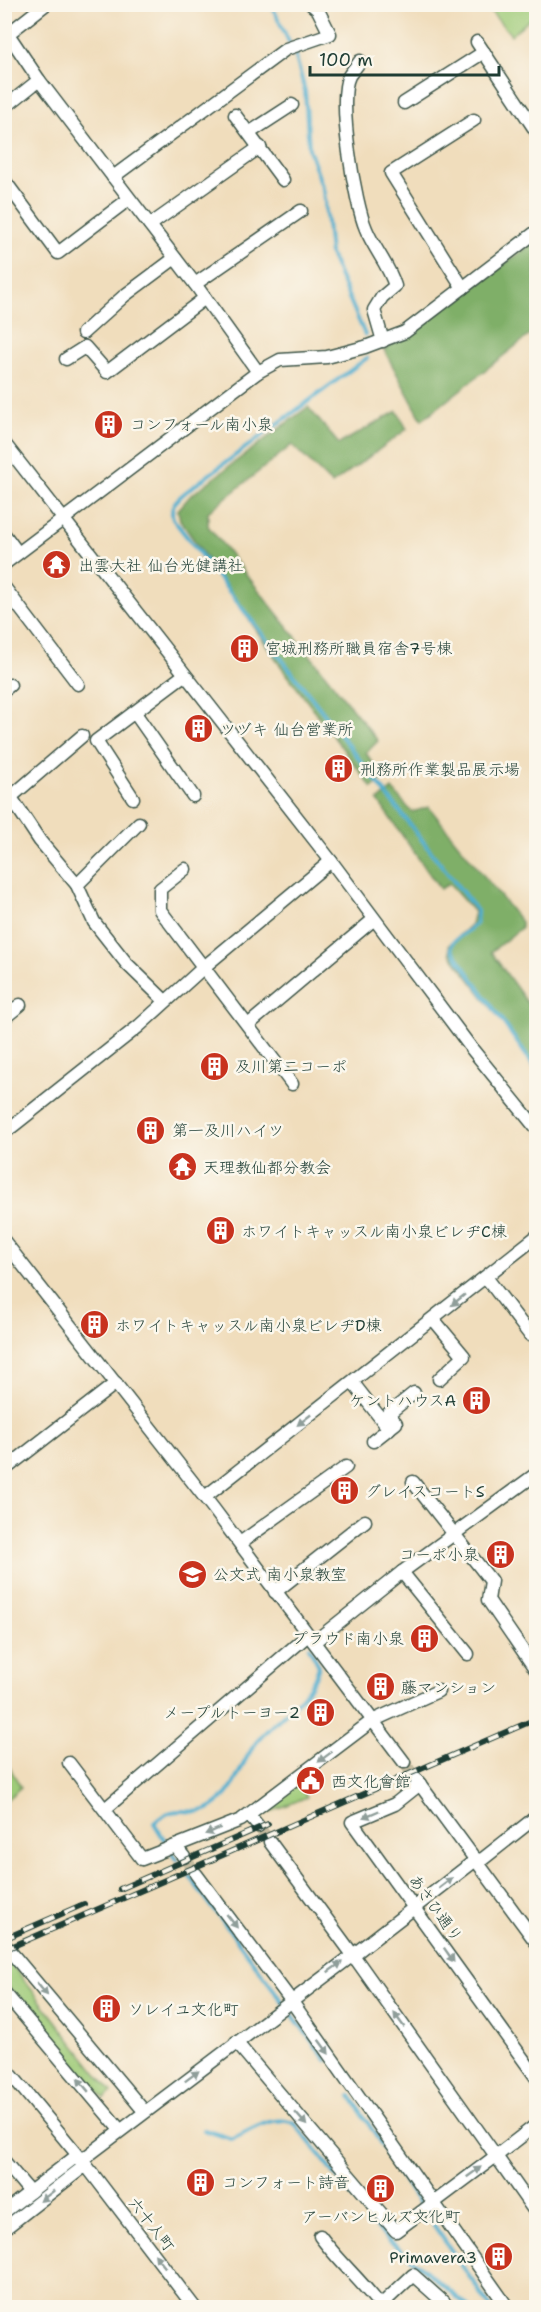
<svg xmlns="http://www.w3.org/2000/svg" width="541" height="2312" font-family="'Shantell Sans','Klee One',sans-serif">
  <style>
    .green { fill: #9fcb78; stroke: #5f8456; stroke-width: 1.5 }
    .forest { fill: #7faf68; stroke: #4f764e; stroke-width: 1.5 }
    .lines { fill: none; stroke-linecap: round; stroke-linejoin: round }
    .stream { stroke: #51afcf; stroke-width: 4 }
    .minor-tunnel { stroke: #c6bda1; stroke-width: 12; stroke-dasharray: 12 6; stroke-linecap: butt }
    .minor-casing { stroke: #3e5548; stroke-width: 15 }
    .minor { stroke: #fff; stroke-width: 12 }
    .rail-casing { stroke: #1f3d34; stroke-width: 6 }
    .rail { stroke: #fbf7ec; stroke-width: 4; stroke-dasharray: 11; stroke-linecap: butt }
    .oneway { fill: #8f9e9a }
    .labels { text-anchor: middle; stroke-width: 5; stroke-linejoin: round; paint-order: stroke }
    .poi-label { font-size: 16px; fill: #1f3d34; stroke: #fbf7ec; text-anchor: start }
    .street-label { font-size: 16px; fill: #1f3d34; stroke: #fbf7ec }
  </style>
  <rect width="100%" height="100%" fill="#fbf7ec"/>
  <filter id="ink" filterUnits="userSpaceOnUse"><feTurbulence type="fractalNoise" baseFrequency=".0167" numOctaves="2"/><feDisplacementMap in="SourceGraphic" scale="12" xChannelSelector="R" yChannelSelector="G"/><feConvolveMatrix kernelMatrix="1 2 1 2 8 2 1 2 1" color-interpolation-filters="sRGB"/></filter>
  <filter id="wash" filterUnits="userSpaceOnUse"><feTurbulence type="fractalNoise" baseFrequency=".008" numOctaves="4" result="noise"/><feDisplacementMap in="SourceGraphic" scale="24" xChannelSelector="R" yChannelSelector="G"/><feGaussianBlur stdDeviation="1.35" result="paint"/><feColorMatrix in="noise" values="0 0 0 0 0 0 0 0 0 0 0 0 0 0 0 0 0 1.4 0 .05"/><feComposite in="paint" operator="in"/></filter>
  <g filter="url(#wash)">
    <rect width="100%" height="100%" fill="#f0ddbc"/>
    <g class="green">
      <polygon points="485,5 536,5 536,14 511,35"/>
      <polygon points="4,1758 21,1787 5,1801 4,1801"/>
      <polygon points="298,1784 307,1797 268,1813 265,1809"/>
      <path d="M4 1956C42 2000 75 2048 112 2092L104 2099 5 1983Z"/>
    </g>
    <g class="forest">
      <polygon points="536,241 536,330 422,420 384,350"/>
      <polygon points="308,407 339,444 397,411 407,429 332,484 292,445 208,512 208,526 378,741 366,753 383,778 372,788 283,669 180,520 178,510 190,496"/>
      <polygon points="392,789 412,812 429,807 521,922 521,928 491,952 536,1015 536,1067 450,953 449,945 471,924 474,912 449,884 440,889 378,801"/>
    </g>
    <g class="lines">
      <g class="stream">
        <polyline points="271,4 289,42"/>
        <polyline points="295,54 305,91 309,149 324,192 330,254 365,335"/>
        <path d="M367 358 187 491C177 499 169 505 173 519L477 911 476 924 453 942 451 948 536 1069"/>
        <path d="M177 1860 154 1823C179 1799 191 1821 213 1806 235 1792 239 1768 253 1747 272 1719 310 1701 319 1666L309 1647"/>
        <polyline points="190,1877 326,2060"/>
        <polyline points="351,2096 411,2192 491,2308"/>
        <path d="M204 2130 232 2139C252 2130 274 2113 295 2124L384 2236 470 2308"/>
      </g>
    </g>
  </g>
  <g filter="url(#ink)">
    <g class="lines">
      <g class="minor-tunnel">
        <polyline points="404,1762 415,1778"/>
        <polyline points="258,1826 270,1842"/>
        <polyline points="184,1857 196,1874"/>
      </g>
      <defs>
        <g id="minor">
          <polyline points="4,28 39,80 195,284 258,372"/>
          <polyline points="9,33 46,4"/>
          <polyline points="477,42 536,131"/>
          <path d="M360 61C357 66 352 71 349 76 337 99 355 204 366 229 374 249 389 265 395 286L382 297 374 310 383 341"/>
          <polyline points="404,103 484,52"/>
          <polyline points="4,108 39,80"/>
          <polyline points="235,115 283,180"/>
          <polyline points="249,133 292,105"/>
          <polyline points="113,177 286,49 330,34 318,10 311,4"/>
          <polyline points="4,180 58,253 129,199"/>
          <polyline points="150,225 260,147"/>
          <polyline points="195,284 301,211"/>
          <polyline points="463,288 391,173 474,120"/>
          <polyline points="83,333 124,296 175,258"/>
          <polyline points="66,359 85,347 107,372 205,298"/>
          <polyline points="4,443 331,861 472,1049 536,1128"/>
          <polyline points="4,534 18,553"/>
          <polyline points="4,564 258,372 280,360 327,357 365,347 405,332 536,232"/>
          <polyline points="4,587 78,684"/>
          <polyline points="4,690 10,685"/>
          <polyline points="135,713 193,796"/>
          <polyline points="4,787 40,841 77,885 94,922 127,964 164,1000"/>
          <polyline points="12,796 82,736"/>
          <polyline points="133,798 96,741 184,675"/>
          <polyline points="185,869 160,889 160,910 292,1084"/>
          <polyline points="77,885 139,823"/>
          <polyline points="4,1018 20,1005"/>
          <polyline points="248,1025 373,920"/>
          <polyline points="4,1133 139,1026 204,967 331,861"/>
          <polyline points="4,1241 213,1508 404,1762"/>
          <polyline points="486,1277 530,1335"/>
          <polyline points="434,1320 464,1356 439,1379"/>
          <polyline points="353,1383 389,1429"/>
          <polyline points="373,1441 396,1423 388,1414 414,1393"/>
          <polyline points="4,1470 116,1383"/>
          <polyline points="413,1482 491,1581 488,1600 536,1670"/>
          <polyline points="205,1497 536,1237"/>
          <polyline points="240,1543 346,1467"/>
          <polyline points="402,1572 468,1654"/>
          <polyline points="275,1592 365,1521"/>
          <polyline points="314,1642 402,1572 536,1474"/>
          <polyline points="69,1763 142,1859 241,1820 372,1721 438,1691"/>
          <polyline points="416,1779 536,1942"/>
          <polyline points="420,1784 395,1804 352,1822 536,2077"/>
          <polyline points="105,1809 308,1635"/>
          <polyline points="249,1815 258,1826"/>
          <polyline points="176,1847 184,1857"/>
          <polyline points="479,1862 536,1817"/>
          <polyline points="196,1874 290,1999 508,2308"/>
          <polyline points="4,1944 144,2111"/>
          <polyline points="4,1992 120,2130"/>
          <polyline points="236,2042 396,2231 496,2156 353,1955 477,1859"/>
          <polyline points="4,2066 82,2160 195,2308"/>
          <polyline points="536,2125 496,2156 536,2213"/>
          <polyline points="4,2161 30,2192"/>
          <polyline points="4,2212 74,2158 82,2160"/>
          <polyline points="4,2229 82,2168 82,2160 353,1955 270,1842"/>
          <path d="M320 2236C339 2262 362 2281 382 2308"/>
          <polyline points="380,2306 413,2275 450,2308"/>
        </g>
      </defs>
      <use href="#minor" class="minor-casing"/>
      <use href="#minor" class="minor"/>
      <defs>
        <g id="rail">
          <polyline points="120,1889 268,1824"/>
          <polyline points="4,1939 84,1904"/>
          <polyline points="4,1950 536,1719"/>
        </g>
      </defs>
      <use href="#rail" class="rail-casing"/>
      <use href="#rail" class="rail"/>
    </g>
    <defs><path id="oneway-solid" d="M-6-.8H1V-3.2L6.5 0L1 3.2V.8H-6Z" transform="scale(1.5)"/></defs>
    <g class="oneway">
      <use href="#oneway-solid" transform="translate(458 1300) rotate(141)"/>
      <use href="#oneway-solid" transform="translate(304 1420) rotate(142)"/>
      <use href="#oneway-solid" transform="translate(325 1757) rotate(143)"/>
      <use href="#oneway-solid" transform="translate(371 1814) rotate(157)"/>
      <use href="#oneway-solid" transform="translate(213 1831) rotate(157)"/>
      <use href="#oneway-solid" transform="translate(446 1883) rotate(-38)"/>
      <use href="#oneway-solid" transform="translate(232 1921) rotate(52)"/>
      <use href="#oneway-solid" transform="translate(449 1955) rotate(55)"/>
      <use href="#oneway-solid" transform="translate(335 1967) rotate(-36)"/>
      <use href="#oneway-solid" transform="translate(42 1989) rotate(50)"/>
      <use href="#oneway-solid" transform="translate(399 2020) rotate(-126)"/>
      <use href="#oneway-solid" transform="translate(324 2047) rotate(54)"/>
      <use href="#oneway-solid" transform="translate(192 2076) rotate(-37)"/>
      <use href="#oneway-solid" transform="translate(83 2085) rotate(-130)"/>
      <use href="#oneway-solid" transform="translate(301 2119) rotate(49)"/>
      <use href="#oneway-solid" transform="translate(474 2172) rotate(-36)"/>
      <use href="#oneway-solid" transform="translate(47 2196) rotate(142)"/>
      <use href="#oneway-solid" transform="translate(160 2261) rotate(-128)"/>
    </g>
  </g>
  <defs>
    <symbol id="building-disc" viewBox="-11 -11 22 22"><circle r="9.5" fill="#c8321e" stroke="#fbf7ec"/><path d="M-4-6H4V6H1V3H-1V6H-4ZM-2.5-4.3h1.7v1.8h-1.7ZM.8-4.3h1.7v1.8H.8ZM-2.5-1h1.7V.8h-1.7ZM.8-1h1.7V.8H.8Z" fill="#fff"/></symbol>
    <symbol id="temple-disc" viewBox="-11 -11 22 22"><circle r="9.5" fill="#c8321e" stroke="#fbf7ec"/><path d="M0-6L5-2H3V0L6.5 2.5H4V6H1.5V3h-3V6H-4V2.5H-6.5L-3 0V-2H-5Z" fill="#fff"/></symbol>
    <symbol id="school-disc" viewBox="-11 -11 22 22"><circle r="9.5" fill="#c8321e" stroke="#fbf7ec"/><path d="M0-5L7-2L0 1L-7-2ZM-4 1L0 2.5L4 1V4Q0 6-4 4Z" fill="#fff"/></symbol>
    <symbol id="civic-disc" viewBox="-11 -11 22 22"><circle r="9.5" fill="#c8321e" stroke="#fbf7ec"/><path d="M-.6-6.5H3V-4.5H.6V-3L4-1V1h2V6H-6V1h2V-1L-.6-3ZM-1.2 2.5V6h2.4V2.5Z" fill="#fff"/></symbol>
  </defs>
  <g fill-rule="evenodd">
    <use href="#building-disc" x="92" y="408" width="33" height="33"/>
    <use href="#temple-disc" x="40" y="548" width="33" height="33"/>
    <use href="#building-disc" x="228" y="632" width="33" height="33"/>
    <use href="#building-disc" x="182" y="712" width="33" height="33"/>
    <use href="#building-disc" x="322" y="752" width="33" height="33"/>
    <use href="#building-disc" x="198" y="1050" width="33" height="33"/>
    <use href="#building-disc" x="134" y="1114" width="33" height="33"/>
    <use href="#temple-disc" x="166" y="1150" width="33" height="33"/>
    <use href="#building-disc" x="204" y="1214" width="33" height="33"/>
    <use href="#building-disc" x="78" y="1308" width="33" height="33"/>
    <use href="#building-disc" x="460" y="1384" width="33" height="33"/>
    <use href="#building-disc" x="328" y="1474" width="33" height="33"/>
    <use href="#building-disc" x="484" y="1538" width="33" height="33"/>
    <use href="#school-disc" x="176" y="1558" width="33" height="33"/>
    <use href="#building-disc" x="408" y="1622" width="33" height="33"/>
    <use href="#building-disc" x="364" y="1670" width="33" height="33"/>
    <use href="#building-disc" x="304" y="1696" width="33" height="33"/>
    <use href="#civic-disc" x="294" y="1764" width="33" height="33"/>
    <use href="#building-disc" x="90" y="1992" width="33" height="33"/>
    <use href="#building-disc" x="184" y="2166" width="33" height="33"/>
    <use href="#building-disc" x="364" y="2172" width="33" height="33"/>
    <use href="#building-disc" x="482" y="2240" width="33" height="33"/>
  </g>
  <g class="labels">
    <g class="poi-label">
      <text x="130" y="430">コンフォール南小泉</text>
      <text x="78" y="571">出雲大社 仙台光健講社</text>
      <text x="265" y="654">宮城刑務所職員宿舎7号棟</text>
      <text x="220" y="735">ツヅキ 仙台営業所</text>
      <text x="360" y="775">刑務所作業製品展示場</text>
      <text x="235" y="1072">及川第二コーポ</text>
      <text x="172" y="1136">第一及川ハイツ</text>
      <text x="203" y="1173">天理教仙都分教会</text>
      <text x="241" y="1237">ホワイトキャッスル南小泉ビレヂC棟</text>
      <text x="115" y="1331">ホワイトキャッスル南小泉ビレヂD棟</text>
      <text x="456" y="1406" text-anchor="end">ケントハウスA</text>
      <text x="365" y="1497">グレイスコートS</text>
      <text x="479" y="1560" text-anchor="end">コーポ小泉</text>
      <text x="213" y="1580">公文式 南小泉教室</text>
      <text x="404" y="1644" text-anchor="end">プラウド南小泉</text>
      <text x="401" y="1693">藤マンション</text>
      <text x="300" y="1718" text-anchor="end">メープルトーヨー2</text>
      <text x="331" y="1787">西文化會館</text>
      <text x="128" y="2015">ソレイユ文化町</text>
      <text x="222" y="2188">コンフォート詩音</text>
      <text x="381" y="2222" text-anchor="middle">アーバンヒルズ文化町</text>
      <text x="477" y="2263" text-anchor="end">Primavera3</text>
    </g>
    <g class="street-label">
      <text transform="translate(436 1908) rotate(54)" y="6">あさひ通り</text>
      <text transform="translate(152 2224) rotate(52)" y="6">六十人町</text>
    </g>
  </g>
  <rect width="541" height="2312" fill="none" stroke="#fbf7ec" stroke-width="24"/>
  <path d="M310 66v9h189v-9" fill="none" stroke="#1f3d34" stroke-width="3"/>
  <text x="319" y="66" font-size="18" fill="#1f3d34" stroke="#fbf7ec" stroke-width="4.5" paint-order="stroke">100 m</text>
</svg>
